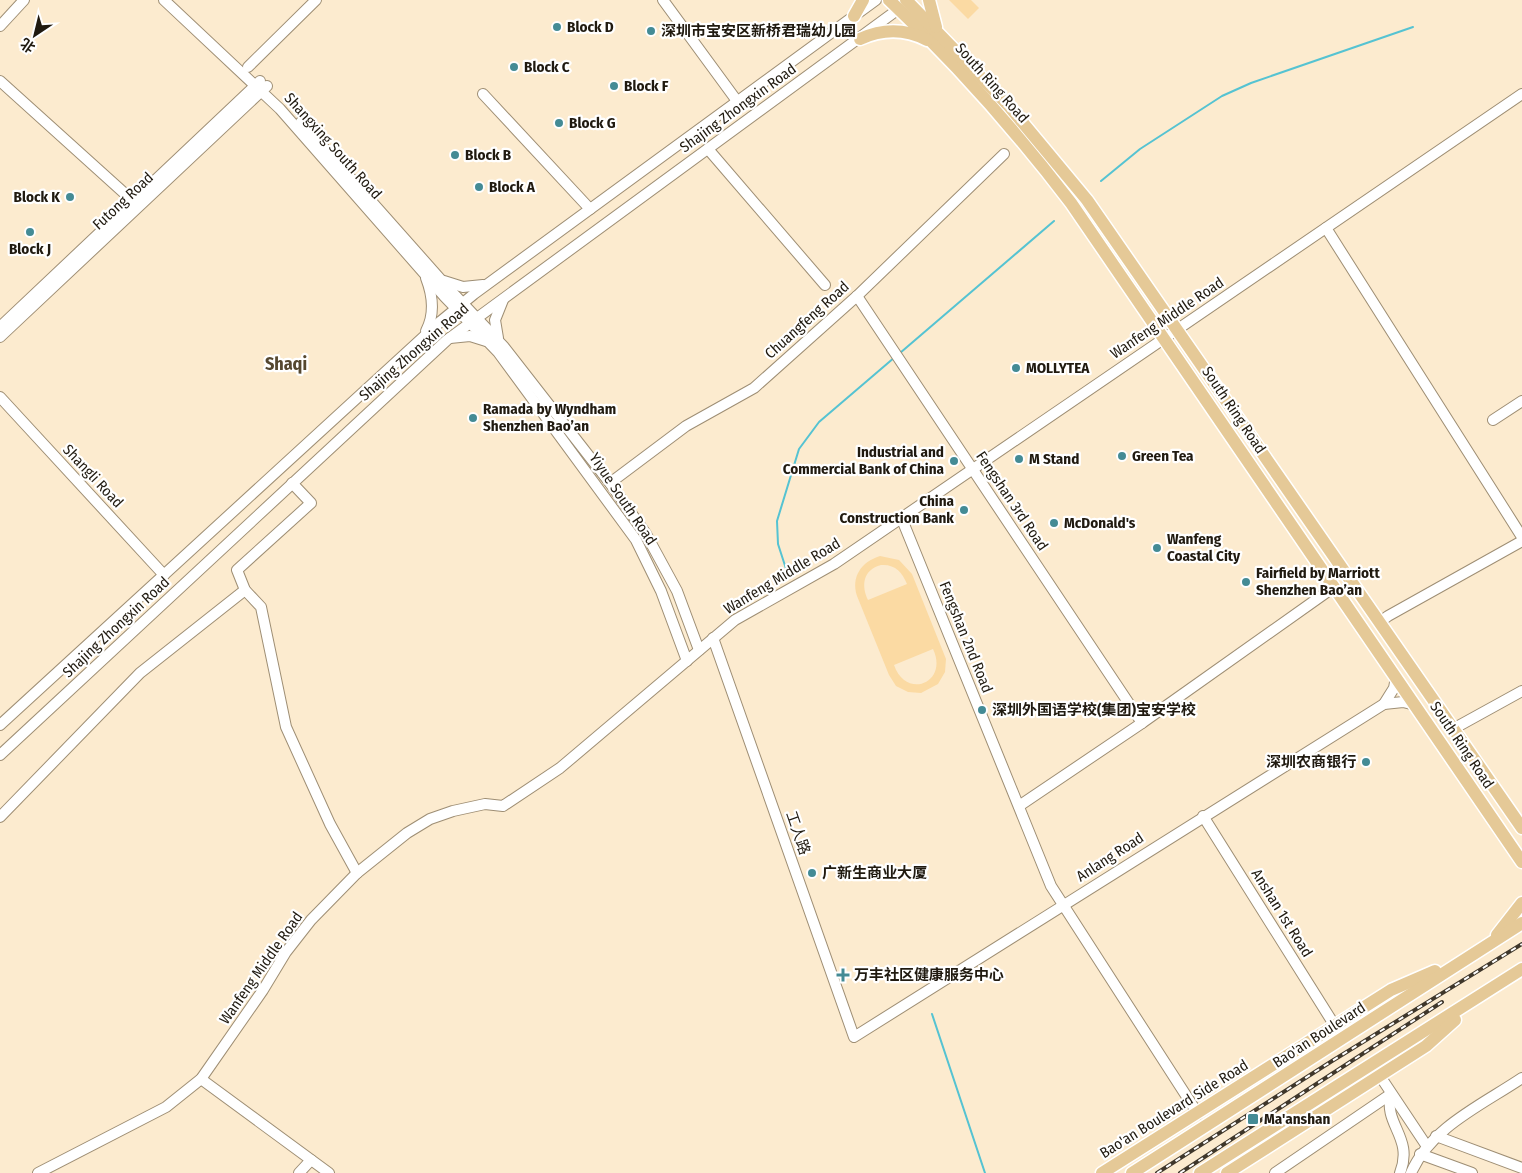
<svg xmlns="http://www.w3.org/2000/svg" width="1522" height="1173" font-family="'Fira Sans Condensed','Noto Sans SC',sans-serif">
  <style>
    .green { fill: #fbdaa3; fill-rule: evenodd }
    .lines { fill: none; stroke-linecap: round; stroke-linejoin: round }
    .stream { stroke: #55c3d2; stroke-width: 2 }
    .minor-casing { stroke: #9e8e74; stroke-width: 12 }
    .major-casing { stroke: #fff; stroke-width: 15 }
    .minor { stroke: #fff; stroke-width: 10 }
    .major { stroke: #e5c997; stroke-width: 12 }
    .rail-casing { stroke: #3f372b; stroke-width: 4 }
    .rail { stroke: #fff; stroke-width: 2; stroke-dasharray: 5.5; stroke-linecap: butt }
    .poi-dot { fill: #448b95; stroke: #fff; stroke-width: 2 }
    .labels { text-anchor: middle; stroke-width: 4.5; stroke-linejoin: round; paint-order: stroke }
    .poi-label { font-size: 15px; font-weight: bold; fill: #201a10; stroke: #fff; text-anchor: start }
    .street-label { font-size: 15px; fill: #201a10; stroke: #fff }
    .quarter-label { font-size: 18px; font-weight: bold; fill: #55472f; stroke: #fff }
  </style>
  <rect width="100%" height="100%" fill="#fcebcf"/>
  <g class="green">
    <polygon points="949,0 971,0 979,8 968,19"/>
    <path d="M880 556 899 560 912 574 946 659 945 672 938 684 921 693 908 692 896 686 889 675 857 596C851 577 861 562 880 556ZM881 565C895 564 902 572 907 584L868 600C861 585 863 570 881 565ZM933 649C949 683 906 700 894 665Z"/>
  </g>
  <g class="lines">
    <g class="stream">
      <polyline points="1101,181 1140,149 1222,96 1251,83 1413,27"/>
      <polyline points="900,353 1054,221"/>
      <polyline points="789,578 778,544 777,521 799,449 819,422 895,357"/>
      <polyline points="932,1014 985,1173"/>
    </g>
    <defs>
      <g id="minor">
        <polyline points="164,0 280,109 444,296 498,352 636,540 661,591 687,661"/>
        <polyline points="663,0 737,101"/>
        <polyline points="0,26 24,0"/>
        <polyline points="248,67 316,0"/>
        <polyline points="0,81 133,201"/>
        <polyline points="483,94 590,209"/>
        <polyline points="301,122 450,290 504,347 610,483 646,534 677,591 699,650"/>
        <polyline points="708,149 825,285"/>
        <polyline points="1326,228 1522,537"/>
        <polyline points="444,281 463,287 483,285"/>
        <polyline points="857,296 1142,723"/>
        <polyline points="0,327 260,81"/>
        <path d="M426 331C435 314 433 296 426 278"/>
        <polyline points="0,337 267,86"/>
        <polyline points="450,338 470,336 486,341"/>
        <polyline points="498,338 495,320 503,300"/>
        <polyline points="0,397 164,575"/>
        <polyline points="1493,420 1522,401"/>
        <polyline points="292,483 311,503 237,570 245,590 261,607 286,727 330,824 357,873"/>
        <polyline points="610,483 686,426 754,388 857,296 1004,154"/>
        <polyline points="901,517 1051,886 1198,1114"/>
        <polyline points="1380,622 1388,616 1522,541"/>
        <polyline points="713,638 854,1037 1384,704 1403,702 1415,705"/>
        <polyline points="1384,704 1394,688 1396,677"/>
        <polyline points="0,725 441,321 474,294 876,0"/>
        <polyline points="1453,729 1522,691"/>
        <polyline points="0,755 447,340 904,5"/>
        <polyline points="1019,806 1142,723 1334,587"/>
        <polyline points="1203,816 1335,1026"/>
        <polyline points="0,817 140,673 245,590"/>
        <polyline points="1380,1076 1426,1145"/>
        <polyline points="201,1079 329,1173"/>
        <path d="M1391 1094C1383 1125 1414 1137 1400 1173"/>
        <polyline points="1436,1136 1522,1168"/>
        <polyline points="1420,1154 1472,1173"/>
        <polyline points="38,1173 166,1107 201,1079 263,990 286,952 311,920 357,873 407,833 430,819 453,811 485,804 503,806 560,768 735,620 834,564 1522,94"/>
        <polyline points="299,1173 311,1160"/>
        <polyline points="1275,1173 1391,1094"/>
        <path d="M1411 1173C1431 1127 1482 1105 1522 1078"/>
      </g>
      <g id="major">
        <path d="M889 0C955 62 1016 131 1071 203L1522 862"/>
        <polyline points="906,0 1008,105 1087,200 1522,828"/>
        <polyline points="929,0 936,27"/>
        <polyline points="854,16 863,0"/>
        <path d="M860 39C882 29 904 28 927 40"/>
        <polyline points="1497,935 1522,903"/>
        <polyline points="1102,1173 1391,990 1435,971"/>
        <polyline points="1132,1173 1522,923"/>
        <polyline points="1200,1173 1522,969"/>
        <polyline points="1227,1173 1426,1046 1455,1020"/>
      </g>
    </defs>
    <use href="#minor" class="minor-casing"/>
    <use href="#major" class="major-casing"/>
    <use href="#minor" class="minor"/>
    <use href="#major" class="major"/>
    <defs>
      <g id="rail">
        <polyline points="1157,1173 1332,1061 1522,944"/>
        <polyline points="1180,1173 1442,1002"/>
      </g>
    </defs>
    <use href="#rail" class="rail-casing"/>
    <use href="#rail" class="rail"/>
  </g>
  <g class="poi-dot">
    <circle cx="557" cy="27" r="5"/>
    <circle cx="651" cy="31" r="5"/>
    <circle cx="514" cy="67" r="5"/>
    <circle cx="614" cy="86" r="5"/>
    <circle cx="559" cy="123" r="5"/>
    <circle cx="455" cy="155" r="5"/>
    <circle cx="479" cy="187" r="5"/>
    <circle cx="70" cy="197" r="5"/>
    <circle cx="30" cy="232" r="5"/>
    <circle cx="1016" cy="368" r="5"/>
    <circle cx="473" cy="418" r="5"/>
    <circle cx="1122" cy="456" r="5"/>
    <circle cx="1019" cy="459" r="5"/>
    <circle cx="954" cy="461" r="5"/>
    <circle cx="964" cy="510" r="5"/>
    <circle cx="1054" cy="523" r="5"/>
    <circle cx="1157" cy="548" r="5"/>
    <circle cx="1246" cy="582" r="5"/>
    <circle cx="982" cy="710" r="5"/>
    <circle cx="1366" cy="762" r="5"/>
    <circle cx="812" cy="873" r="5"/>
    <path d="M840.5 967.5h5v5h5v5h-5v5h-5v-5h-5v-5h5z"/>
    <rect x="1247" y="1113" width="12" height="12" rx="2.5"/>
  </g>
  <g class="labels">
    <g class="poi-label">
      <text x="567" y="32">Block D</text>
      <text x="661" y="36">深圳市宝安区新桥君瑞幼儿园</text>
      <text x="524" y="72">Block C</text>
      <text x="624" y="91">Block F</text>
      <text x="569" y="128">Block G</text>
      <text x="465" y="160">Block B</text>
      <text x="489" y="192">Block A</text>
      <text x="60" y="202" text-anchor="end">Block K</text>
      <text x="30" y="254" text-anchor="middle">Block J</text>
      <text x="1026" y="373">MOLLYTEA</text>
      <text x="483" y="414">Ramada by Wyndham<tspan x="483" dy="17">Shenzhen Bao’an</tspan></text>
      <text x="944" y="457" text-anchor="end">Industrial and<tspan x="944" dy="17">Commercial Bank of China</tspan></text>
      <text x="1132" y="461">Green Tea</text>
      <text x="1029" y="464">M Stand</text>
      <text x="954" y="506" text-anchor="end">China<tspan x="954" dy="17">Construction Bank</tspan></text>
      <text x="1064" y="528">McDonald's</text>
      <text x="1167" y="544">Wanfeng<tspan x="1167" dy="17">Coastal City</tspan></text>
      <text x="1256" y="578">Fairfield by Marriott<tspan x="1256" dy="17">Shenzhen Bao’an</tspan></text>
      <text x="992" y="715">深圳外国语学校(集团)宝安学校</text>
      <text x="1356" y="767" text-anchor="end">深圳农商银行</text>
      <text x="822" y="878">广新生商业大厦</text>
      <text x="854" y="980">万丰社区健康服务中心</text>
      <text x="1264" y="1124">Ma'anshan</text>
    </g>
    <g class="street-label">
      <text transform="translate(992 83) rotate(48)" y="5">South Ring Road</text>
      <text transform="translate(738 108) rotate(-36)" y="5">Shajing Zhongxin Road</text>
      <text transform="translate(333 146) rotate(48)" y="5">Shangxing South Road</text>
      <text transform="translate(123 201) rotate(-43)" y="5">Futong Road</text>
      <text transform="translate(1167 318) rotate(-34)" y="5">Wanfeng Middle Road</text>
      <text transform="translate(807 320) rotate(-42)" y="5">Chuangfeng Road</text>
      <text transform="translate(414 352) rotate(-41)" y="5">Shajing Zhongxin Road</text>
      <text transform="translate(1234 410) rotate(56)" y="5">South Ring Road</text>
      <text transform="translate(93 476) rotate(47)" y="5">Shangli Road</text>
      <text transform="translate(623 499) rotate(56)" y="5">Yiyue South Road</text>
      <text transform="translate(1012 501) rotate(56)" y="5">Fengshan 3rd Road</text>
      <text transform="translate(782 576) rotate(-31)" y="5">Wanfeng Middle Road</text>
      <text transform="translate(116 627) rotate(-43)" y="5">Shajing Zhongxin Road</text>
      <text transform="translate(966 637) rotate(68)" y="5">Fengshan 2nd Road</text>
      <text transform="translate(1462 745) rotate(56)" y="5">South Ring Road</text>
      <text transform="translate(798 833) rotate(71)" y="5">工人路</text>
      <text transform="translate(1110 857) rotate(-33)" y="5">Anlang Road</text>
      <text transform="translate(1282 913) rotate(58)" y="5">Anshan 1st Road</text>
      <text transform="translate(261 968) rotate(-55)" y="5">Wanfeng Middle Road</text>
      <text transform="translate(1319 1035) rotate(-33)" y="5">Bao'an Boulevard</text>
      <text transform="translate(1174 1109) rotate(-32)" y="5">Bao'an Boulevard Side Road</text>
    </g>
    <g class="quarter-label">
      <text x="286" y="370">Shaqi</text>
    </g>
  </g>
  <g transform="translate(35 35) rotate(215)" stroke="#ffffff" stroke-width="4" paint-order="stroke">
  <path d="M0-4L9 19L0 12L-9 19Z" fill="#201a10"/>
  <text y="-8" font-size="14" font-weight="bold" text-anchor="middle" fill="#201a10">北</text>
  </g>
</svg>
